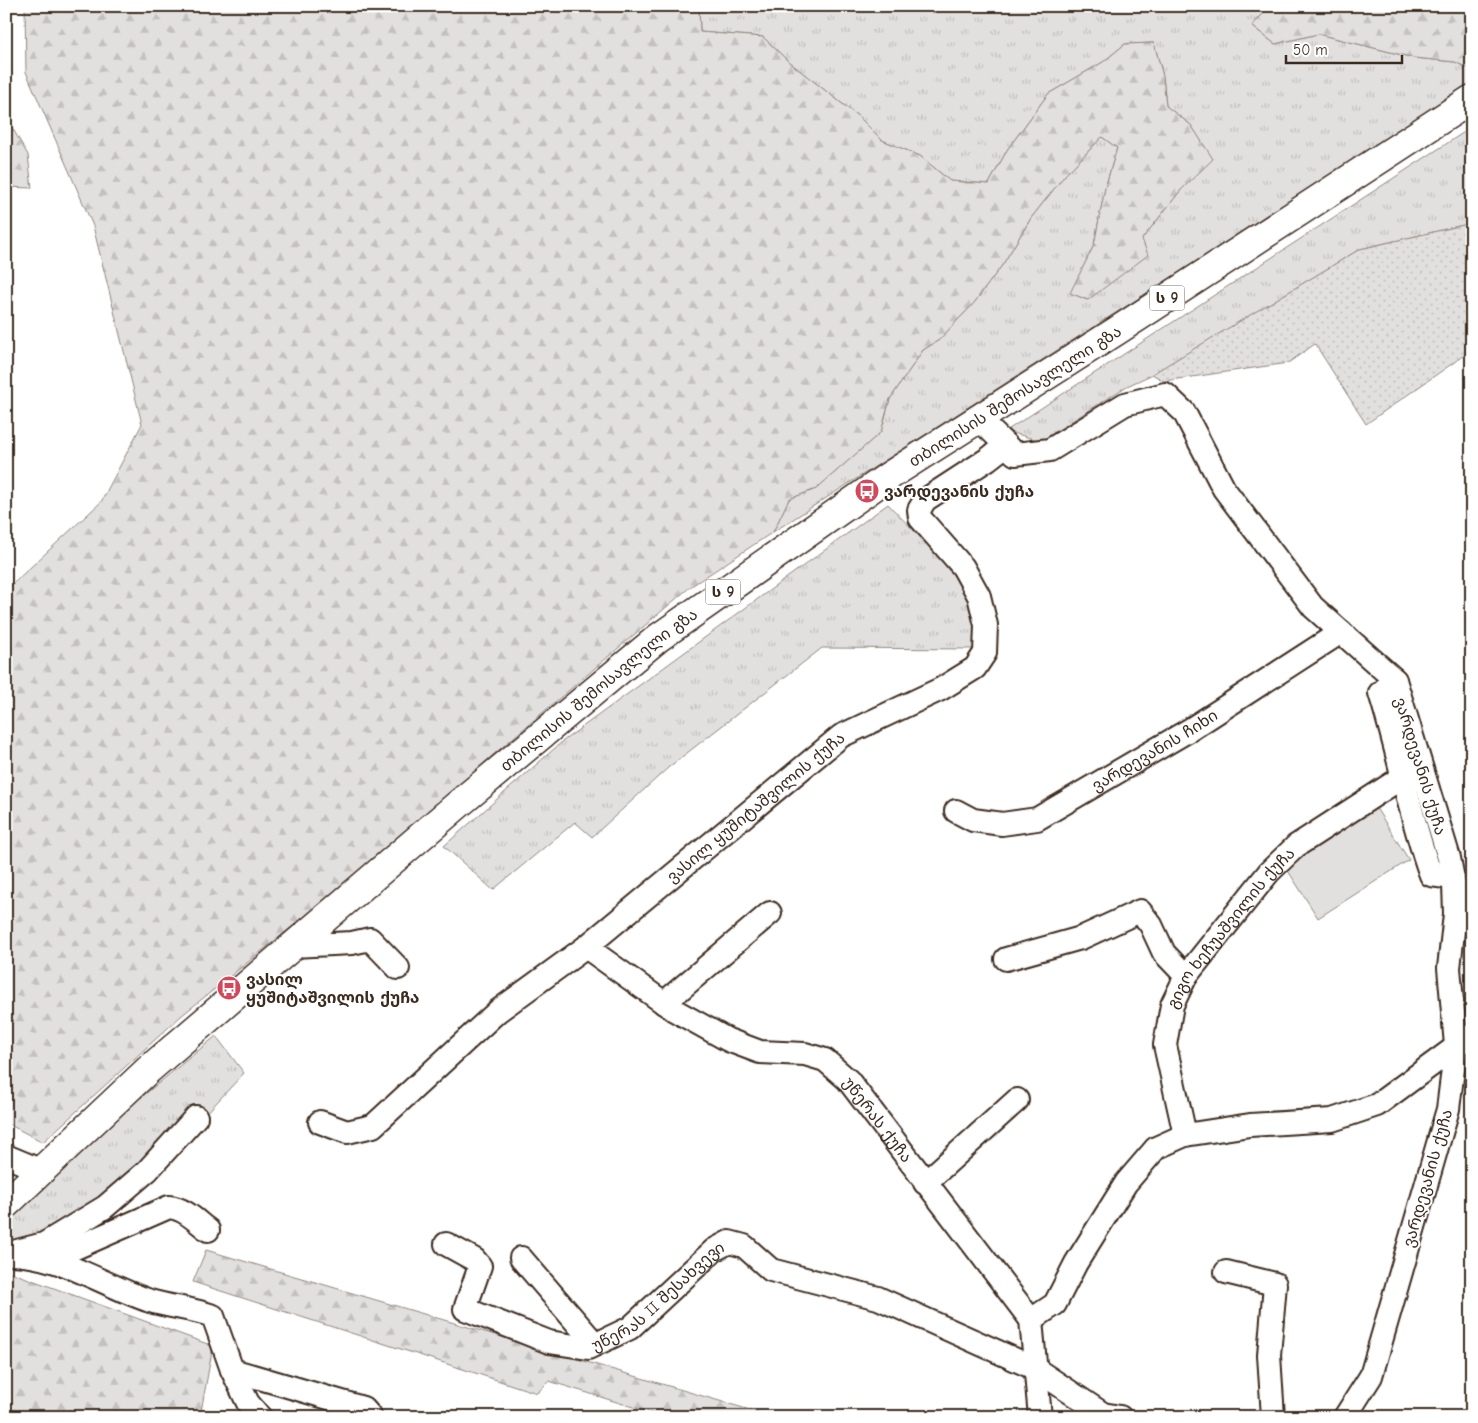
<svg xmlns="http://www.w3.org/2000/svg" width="1478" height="1423" font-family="'Comic Neue','Noto Sans Georgian',sans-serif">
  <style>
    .grass { fill: url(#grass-tufts); stroke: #8e857e }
    .forest { fill: url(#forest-firs); stroke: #8e857e }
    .garden { fill: url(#garden-dots); stroke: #8e857e }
    .pitch { fill: #e2e0de; stroke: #8e857e }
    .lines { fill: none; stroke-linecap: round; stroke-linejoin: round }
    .minor-casing { stroke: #3b2a1e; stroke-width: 26 }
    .highway-casing { stroke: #3b2a1e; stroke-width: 31 }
    .minor { stroke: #fff; stroke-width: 22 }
    .highway { stroke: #fff; stroke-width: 28 }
    .labels { text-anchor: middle; stroke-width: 4; stroke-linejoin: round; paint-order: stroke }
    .shield { fill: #fff; stroke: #766a62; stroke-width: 1 }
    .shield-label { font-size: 15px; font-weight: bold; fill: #3b2a1e }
    .street-label { font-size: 16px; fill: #3b2a1e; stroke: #fff }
    .poi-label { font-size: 16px; font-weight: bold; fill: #3b2a1e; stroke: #fff; text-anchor: start }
  </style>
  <defs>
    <pattern id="grass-tufts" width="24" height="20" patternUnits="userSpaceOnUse" patternTransform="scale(1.25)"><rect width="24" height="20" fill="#e2e0de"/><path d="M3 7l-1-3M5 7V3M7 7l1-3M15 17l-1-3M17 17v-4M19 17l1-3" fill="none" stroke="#c3c0be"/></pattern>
    <pattern id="forest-firs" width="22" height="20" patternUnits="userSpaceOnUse" patternTransform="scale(1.25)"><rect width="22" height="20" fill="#e2e0de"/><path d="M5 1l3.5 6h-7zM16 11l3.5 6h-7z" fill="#c3c0be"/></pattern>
    <pattern id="garden-dots" width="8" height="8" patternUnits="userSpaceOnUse" patternTransform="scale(1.25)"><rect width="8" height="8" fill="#e2e0de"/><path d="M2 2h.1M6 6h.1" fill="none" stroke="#c3c0be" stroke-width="1.8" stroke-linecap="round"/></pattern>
  </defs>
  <rect width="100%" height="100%" fill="#fff"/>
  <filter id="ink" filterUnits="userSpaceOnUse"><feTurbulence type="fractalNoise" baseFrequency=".02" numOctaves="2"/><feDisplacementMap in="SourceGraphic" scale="10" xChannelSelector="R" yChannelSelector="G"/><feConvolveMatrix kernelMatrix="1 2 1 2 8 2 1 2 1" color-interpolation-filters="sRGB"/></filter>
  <g filter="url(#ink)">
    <g class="grass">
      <polygon points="699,6 1126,6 1135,10 1141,6 1270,6 1252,26 1275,44 1318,34 1414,58 1455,62 1472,70 1472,85 773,532 789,499 816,489 881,432 890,399 923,350 939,340 974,303 1003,264 1031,218 1065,175 1102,137 1117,148 1105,188 1094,245 1071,293 1087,300 1142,239 1181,190 1212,159 1191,125 1166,106 1163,76 1154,43 1125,44 1103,62 1048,94 1007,150 989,184 950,181 920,156 882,140 859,117 789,62 763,37 700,32"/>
      <polygon points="1472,127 1472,223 1360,249 1153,374 1127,386 1041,441 1006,431"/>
      <path d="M888 504C912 530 957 570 973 600 980 614 977 634 975 649L822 648 669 767 592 837 575 822 493 890 444 846 563 741Z"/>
      <polygon points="216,1036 244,1073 205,1115 43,1249 6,1245 6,1214 89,1140"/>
    </g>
    <g class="forest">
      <polygon points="25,6 699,6 700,32 763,37 789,62 859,117 882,140 920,156 950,181 989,184 1007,150 1048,94 1103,62 1125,44 1154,43 1163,76 1166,106 1191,125 1213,159 1181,190 1142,239 1148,255 1088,300 1070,293 1094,245 1105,188 1117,148 1102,137 1065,175 1031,218 1003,264 974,303 939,340 923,350 890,399 881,432 816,489 789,499 773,532 690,587 493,755 391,847 181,1016 43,1142 6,1123 6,590 101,502 142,424 93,226 26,72"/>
      <polygon points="1270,6 1472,6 1472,70 1455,62 1414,58 1318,34 1275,44 1252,26"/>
      <polygon points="6,117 28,155 32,188 6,187"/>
      <polygon points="206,1250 774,1417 665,1417 549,1381 537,1393 193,1282"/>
      <polygon points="10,1272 213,1346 200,1417 6,1417 6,1278"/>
    </g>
    <polygon class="garden" points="1472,223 1472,353 1463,356 1366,424 1315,344 1288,363 1164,381 1152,374 1360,249"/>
    <polygon class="pitch" points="1376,808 1409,860 1318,918 1285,866"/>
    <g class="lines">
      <defs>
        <g id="minor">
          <path id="s1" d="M979 419 1015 454 1050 450 1125 404 1165 394 1184 412 1224 489 1313 607 1395 680 1449 858 1454 884 1455 914 1449 968 1456 1045 1448 1109 1371 1376 1345 1417"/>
          <path d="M1395 680 1380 693C1399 753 1409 815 1431 875L1453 878"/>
          <path id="s2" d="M956 811 973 820 1002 824 1037 819 1191 729 1341 632"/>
          <polyline points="293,946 352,943 370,939 398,968"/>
          <path id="s3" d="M586 947 674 1010 728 1040 760 1052 805 1054 825 1060 848 1080 1031 1320 1040 1417"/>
          <polyline points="1006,959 1081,938 1140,911 1151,925 1164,953 1186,976"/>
          <polyline points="664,1003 770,913"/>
          <path id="s4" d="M320 1122 347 1132 373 1126 498 1011 586 947 841 736 941 689 975 668 985 653 986 625 979 596 963 567 920 518 919 510 925 500 988 459 1006 445"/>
          <path id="s5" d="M1185 1135 1165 1045 1172 1005 1186 976 1269 872 1296 846 1401 778"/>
          <polyline points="6,1156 42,1171"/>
          <polyline points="925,1183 1017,1100"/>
          <path id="s6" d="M446 1244 475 1260 480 1266 465 1309 549 1342 588 1348 630 1328 714 1250 729 1242 744 1246 771 1270 878 1298 1034 1368 1103 1414 1120 1417"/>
          <polyline points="17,1251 44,1244 105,1207 147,1171 196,1117"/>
          <path d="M6 1254C59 1253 102 1285 150 1301 171 1307 193 1309 213 1316L232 1370 363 1408 371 1417"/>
          <polyline points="521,1258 595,1344"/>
          <path d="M50 1259 169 1207C184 1208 196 1221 208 1230"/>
          <polyline points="1226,1272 1275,1284 1269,1355 1273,1417"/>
          <polyline points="1031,1320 1055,1304 1076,1263 1126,1183 1156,1148 1185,1135 1250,1125 1332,1120 1377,1105 1472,1035"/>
          <polyline points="232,1370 248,1403 260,1417"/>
        </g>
        <g id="highway">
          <path id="s7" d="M6 1204 148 1070 461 802 658 638 889 476 1118 330 1472 99"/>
        </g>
      </defs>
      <use href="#minor" class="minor-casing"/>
      <use href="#highway" class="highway-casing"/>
      <use href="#minor" class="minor"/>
      <use href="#highway" class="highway"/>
    </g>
  </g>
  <defs>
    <symbol id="bus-disc" viewBox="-11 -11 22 22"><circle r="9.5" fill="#d1495b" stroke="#fff"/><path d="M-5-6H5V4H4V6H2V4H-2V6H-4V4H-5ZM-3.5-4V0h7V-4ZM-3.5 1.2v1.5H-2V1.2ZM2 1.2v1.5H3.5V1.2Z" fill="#fff"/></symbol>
  </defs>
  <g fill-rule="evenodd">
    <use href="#bus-disc" x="853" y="477" width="28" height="28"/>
    <use href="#bus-disc" x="215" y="974" width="28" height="28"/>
  </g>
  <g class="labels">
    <g class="shield">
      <rect x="1149.5" y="285.5" width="35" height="25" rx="4"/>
      <rect x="705.5" y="579.5" width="35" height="25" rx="4"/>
    </g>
    <g class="shield-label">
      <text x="1167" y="303">ს 9</text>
      <text x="723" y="597">ს 9</text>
    </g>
    <g class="street-label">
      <text dy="6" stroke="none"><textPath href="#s7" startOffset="1295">თბილისის შემოსავლელი გზა</textPath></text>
      <text dy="6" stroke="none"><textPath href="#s7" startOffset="785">თბილისის შემოსავლელი გზა</textPath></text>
      <text dy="6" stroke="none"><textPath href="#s2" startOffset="220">ვარდევანის ჩიხი</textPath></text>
      <text dy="6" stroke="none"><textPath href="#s1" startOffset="675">ვარდევანის ქუჩა</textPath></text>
      <text dy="6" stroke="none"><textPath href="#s4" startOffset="554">ვასილ ყუშიტაშვილის ქუჩა</textPath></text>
      <text dy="6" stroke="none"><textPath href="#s5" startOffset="230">გიგო ხეჩუაშვილის ქუჩა</textPath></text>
      <text dy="6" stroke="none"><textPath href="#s3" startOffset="350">უწერას ქუჩა</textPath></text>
      <text transform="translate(1427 1178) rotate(-74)" y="6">ვარდევანის ქუჩა</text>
      <text dy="6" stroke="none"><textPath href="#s6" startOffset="304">უწერას II შესახვევი</textPath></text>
    </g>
    <g class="poi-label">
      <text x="884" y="497">ვარდევანის ქუჩა</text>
      <text x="246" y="985">ვასილ<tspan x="246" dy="18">ყუშიტაშვილის ქუჩა</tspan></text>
    </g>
  </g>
  <rect width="1478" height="1423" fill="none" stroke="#fff" stroke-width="25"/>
  <rect x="12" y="12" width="1453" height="1398" fill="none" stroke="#3b2a1e" stroke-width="2" filter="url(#ink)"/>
  <path d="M1286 55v8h116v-8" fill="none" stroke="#3b2a1e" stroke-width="2.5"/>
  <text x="1293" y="55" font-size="15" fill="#3b2a1e" stroke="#ffffff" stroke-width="4" paint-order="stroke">50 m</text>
</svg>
